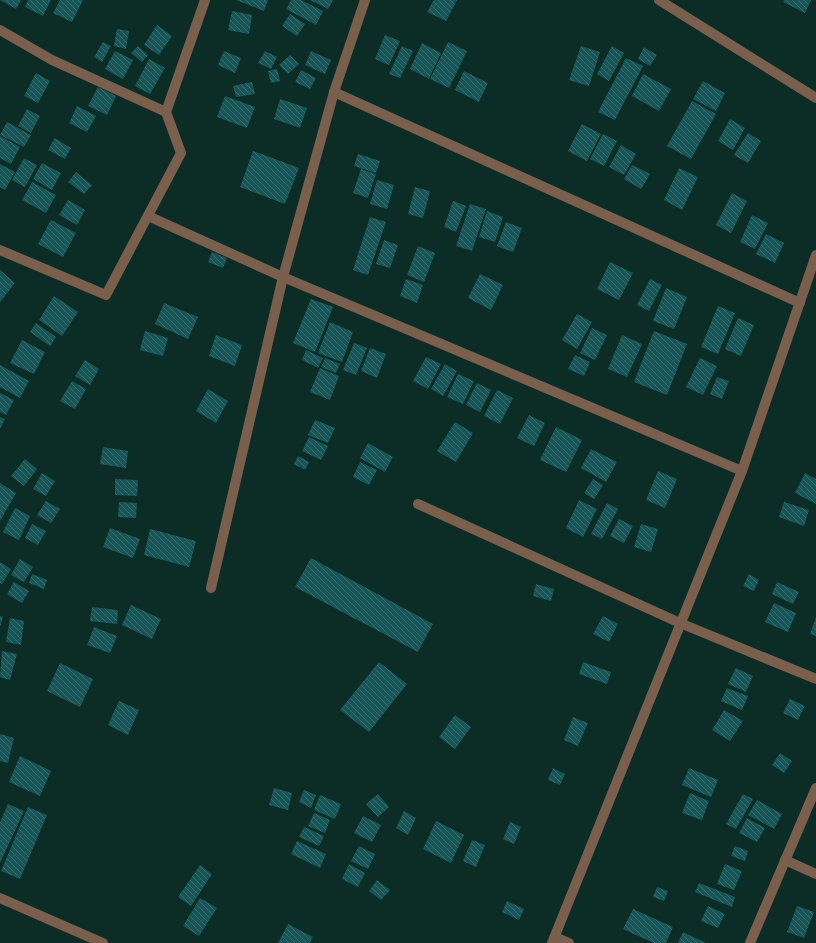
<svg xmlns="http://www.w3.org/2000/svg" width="816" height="943" font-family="'Archivo Narrow',sans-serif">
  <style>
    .building { fill: url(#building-back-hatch) }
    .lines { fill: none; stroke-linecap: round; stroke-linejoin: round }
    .minor { stroke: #7a5f4c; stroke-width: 10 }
  </style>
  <defs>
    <pattern id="building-back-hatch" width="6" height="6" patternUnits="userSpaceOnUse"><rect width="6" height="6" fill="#185557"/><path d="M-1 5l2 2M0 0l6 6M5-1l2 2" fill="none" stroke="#376d6f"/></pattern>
  </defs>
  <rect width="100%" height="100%" fill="#0c2d26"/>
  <g class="building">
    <polygon points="0,0 21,0 16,9"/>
    <polygon points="28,0 51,0 43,16 25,7"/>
    <polygon points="60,0 83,0 72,22 53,13"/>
    <polygon points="236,0 268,0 264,11"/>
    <polygon points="291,0 301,0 323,11 316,25 286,9"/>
    <polygon points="310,0 333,0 328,9"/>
    <polygon points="434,0 457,0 446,21 427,12"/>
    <polygon points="784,0 811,0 805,13 783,2"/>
    <polygon points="232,11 252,15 249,34 228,30"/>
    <polygon points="290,14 305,24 297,36 282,26"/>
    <polygon points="157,25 172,36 159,55 144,45"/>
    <polygon points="117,29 129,31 126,49 114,46"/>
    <polygon points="385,35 400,41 389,65 375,59"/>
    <polygon points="103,42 111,46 102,62 94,57"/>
    <polygon points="448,42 467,51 449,88 430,79"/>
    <polygon points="422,43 441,53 429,79 410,69"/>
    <polygon points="138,46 148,55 142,62 131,53"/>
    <polygon points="402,46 413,51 400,78 389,74"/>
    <polygon points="581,46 600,52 589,86 569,80"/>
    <polygon points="612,46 624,53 609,81 597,74"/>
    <polygon points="644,47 657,55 650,66 638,59"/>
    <polygon points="115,51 133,60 123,79 105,69"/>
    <polygon points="224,51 241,58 235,73 218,65"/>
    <polygon points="265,51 277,57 271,69 258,63"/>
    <polygon points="311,51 331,60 325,74 305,65"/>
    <polygon points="290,55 299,64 288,74 279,65"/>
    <polygon points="626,58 643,66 615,120 598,112"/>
    <polygon points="149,59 165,68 150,94 135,86"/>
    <polygon points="277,69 280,81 271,83 268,71"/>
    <polygon points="301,70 316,78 310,89 295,82"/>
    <polygon points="464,71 488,83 479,102 455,90"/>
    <polygon points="36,73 50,81 38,103 24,96"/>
    <polygon points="643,74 671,89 659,111 632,96"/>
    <polygon points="703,81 725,93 716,111 693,99"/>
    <polygon points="252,82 255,94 236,97 233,86"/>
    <polygon points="98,87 116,96 107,115 88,106"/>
    <polygon points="225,96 255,107 247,128 217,117"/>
    <polygon points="280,99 307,108 300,128 274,119"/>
    <polygon points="692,101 716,114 691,159 667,146"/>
    <polygon points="77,106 96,116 87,132 69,123"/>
    <polygon points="27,109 40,116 31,133 18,126"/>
    <polygon points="730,119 745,128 733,150 718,141"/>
    <polygon points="7,122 31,135 24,147 0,135"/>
    <polygon points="582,124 601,134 587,161 568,151"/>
    <polygon points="748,133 761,141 748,163 734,155"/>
    <polygon points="603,134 617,141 604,166 590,159"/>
    <polygon points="0,136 20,147 11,164 0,158"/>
    <polygon points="55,138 71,148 65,159 48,150"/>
    <polygon points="621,145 636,154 624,175 609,167"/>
    <polygon points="253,151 299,168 285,204 240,187"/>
    <polygon points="358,154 380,161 376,173 354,166"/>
    <polygon points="24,158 37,165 25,187 12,180"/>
    <polygon points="42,163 61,173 52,190 33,179"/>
    <polygon points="0,164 15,172 5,190 0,187"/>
    <polygon points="632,165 650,174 641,189 624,179"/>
    <polygon points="679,168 698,177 682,210 664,200"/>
    <polygon points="361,169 376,174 368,198 353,193"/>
    <polygon points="76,172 92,185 84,194 68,182"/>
    <polygon points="377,180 394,185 387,209 370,204"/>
    <polygon points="32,182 56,195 46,213 22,200"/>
    <polygon points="415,187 430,191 423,218 408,214"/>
    <polygon points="732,193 747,201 731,233 716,225"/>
    <polygon points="68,200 85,210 77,225 59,215"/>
    <polygon points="453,201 466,206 456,232 444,227"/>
    <polygon points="470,204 486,209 472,251 456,246"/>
    <polygon points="487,211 503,217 495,242 479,237"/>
    <polygon points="752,215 768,223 755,249 740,242"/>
    <polygon points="370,217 386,222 368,275 353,270"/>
    <polygon points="51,220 76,233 63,257 38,244"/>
    <polygon points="506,222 522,228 513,252 497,246"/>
    <polygon points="766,234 784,243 775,263 756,254"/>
    <polygon points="384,240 398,245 390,268 376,264"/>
    <polygon points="418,246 435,253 424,282 407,275"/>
    <polygon points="212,252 227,258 223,268 208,262"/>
    <polygon points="610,262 633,273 619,300 597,289"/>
    <polygon points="0,270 15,283 0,302"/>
    <polygon points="480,274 503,285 491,310 468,298"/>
    <polygon points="406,279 423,285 417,303 400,296"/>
    <polygon points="650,279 662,285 649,311 637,305"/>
    <polygon points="666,288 687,297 674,329 653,321"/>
    <polygon points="54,296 78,312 62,336 39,320"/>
    <polygon points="311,299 333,307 315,352 293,343"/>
    <polygon points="164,303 198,317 188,339 155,324"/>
    <polygon points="718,306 735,313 718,354 701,347"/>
    <polygon points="577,314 592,322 577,349 562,340"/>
    <polygon points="738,318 754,325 741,356 725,349"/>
    <polygon points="330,322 353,332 342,362 318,353"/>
    <polygon points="36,323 56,337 50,346 30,332"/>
    <polygon points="592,328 607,335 595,360 580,353"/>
    <polygon points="145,331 168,338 163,356 140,350"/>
    <polygon points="654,331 687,344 667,395 634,382"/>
    <polygon points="216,335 242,345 235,366 209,356"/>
    <polygon points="622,335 642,344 627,377 608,369"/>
    <polygon points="22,340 45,352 34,374 10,363"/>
    <polygon points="354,343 367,348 356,375 343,370"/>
    <polygon points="370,348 386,354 377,378 361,371"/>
    <polygon points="306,350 323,358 318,368 302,360"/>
    <polygon points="575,355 590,362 584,376 568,369"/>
    <polygon points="426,357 441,364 428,389 413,381"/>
    <polygon points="325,358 340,364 336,373 321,367"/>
    <polygon points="700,358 717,366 703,395 686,387"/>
    <polygon points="85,360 99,369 90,385 75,376"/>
    <polygon points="445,364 457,371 443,396 431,389"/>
    <polygon points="0,365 29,381 20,398 0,387"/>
    <polygon points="320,368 339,376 330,400 310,392"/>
    <polygon points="458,374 474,381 463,404 447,397"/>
    <polygon points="717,377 729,381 722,399 710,394"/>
    <polygon points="72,381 86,389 75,409 60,401"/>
    <polygon points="477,383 491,390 480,412 466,405"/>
    <polygon points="208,389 228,401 216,423 196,411"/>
    <polygon points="497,390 513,398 500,424 484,416"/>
    <polygon points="0,393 14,400 6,415 0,412"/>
    <polygon points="529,415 545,423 534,446 517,438"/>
    <polygon points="0,417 5,419 0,429"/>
    <polygon points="315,420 335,428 328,443 308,435"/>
    <polygon points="455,422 473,433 456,462 437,451"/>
    <polygon points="556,427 582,440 566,472 540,460"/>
    <polygon points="309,437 328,446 321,460 302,451"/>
    <polygon points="368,443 393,457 385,472 360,458"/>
    <polygon points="103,447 128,451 126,468 100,464"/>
    <polygon points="591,449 617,462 606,482 581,468"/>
    <polygon points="298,456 309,462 305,470 294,464"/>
    <polygon points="25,459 37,469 24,486 11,476"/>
    <polygon points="360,462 377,470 369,485 353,477"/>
    <polygon points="658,471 677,479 665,508 646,500"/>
    <polygon points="42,473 55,481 46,496 33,489"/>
    <polygon points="805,473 816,479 816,504 795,493"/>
    <polygon points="115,479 138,480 137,496 115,495"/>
    <polygon points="593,479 603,485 594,499 584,493"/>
    <polygon points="0,483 16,493 0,521"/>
    <polygon points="579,500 597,509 583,537 566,528"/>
    <polygon points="46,501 60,509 51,523 37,515"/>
    <polygon points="119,502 137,503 136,518 118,517"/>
    <polygon points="784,502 809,510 804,526 779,517"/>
    <polygon points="607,503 618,509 602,539 591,534"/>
    <polygon points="15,508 30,516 19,540 3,532"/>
    <polygon points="619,519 633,526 624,543 610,536"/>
    <polygon points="32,524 46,531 38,545 25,538"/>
    <polygon points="641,524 658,529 651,552 634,547"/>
    <polygon points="110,528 140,539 133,558 103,547"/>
    <polygon points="150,529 196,541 189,567 144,555"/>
    <polygon points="311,558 433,624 418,652 295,587"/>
    <polygon points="20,559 33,567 24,582 11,575"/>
    <polygon points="0,562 11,569 2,584 0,583"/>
    <polygon points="32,574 47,580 44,589 29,583"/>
    <polygon points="749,574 759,580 754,591 743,586"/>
    <polygon points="14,582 29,591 22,603 7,594"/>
    <polygon points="777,582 799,592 793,604 772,594"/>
    <polygon points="536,584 554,589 551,601 533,596"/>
    <polygon points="774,603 796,613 788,632 765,622"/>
    <polygon points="131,605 161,619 152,639 122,625"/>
    <polygon points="92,607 118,610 117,624 90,621"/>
    <polygon points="0,616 3,617 0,627"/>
    <polygon points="603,616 618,624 609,642 593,634"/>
    <polygon points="816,617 816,636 810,634"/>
    <polygon points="10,618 24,621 21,645 6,642"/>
    <polygon points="94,627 117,636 110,653 87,645"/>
    <polygon points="2,651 17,654 10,680 0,677"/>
    <polygon points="379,662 407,684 369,732 340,710"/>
    <polygon points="583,662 611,672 607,684 579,674"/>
    <polygon points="60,663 93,679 80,707 47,691"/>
    <polygon points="736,668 753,676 746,692 728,684"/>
    <polygon points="727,688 748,696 742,710 721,701"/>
    <polygon points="790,699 805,706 798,720 783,713"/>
    <polygon points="119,701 139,710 128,735 108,725"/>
    <polygon points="724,710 743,721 730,741 712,730"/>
    <polygon points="455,715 471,727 455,749 439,737"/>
    <polygon points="573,717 588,723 578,746 564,740"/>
    <polygon points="0,734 14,738 8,763 0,761"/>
    <polygon points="780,753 792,761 784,773 772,765"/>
    <polygon points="20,756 51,771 40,796 9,782"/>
    <polygon points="553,768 565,774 560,785 548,780"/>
    <polygon points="689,768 718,780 711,797 682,785"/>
    <polygon points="274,788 292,793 288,810 269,805"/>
    <polygon points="304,790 316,795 311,808 299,802"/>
    <polygon points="690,793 709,801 702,820 682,813"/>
    <polygon points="378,794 389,807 378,817 366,804"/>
    <polygon points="743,794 753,799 736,829 726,824"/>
    <polygon points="320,795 341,804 335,819 314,810"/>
    <polygon points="757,800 782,814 774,829 748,815"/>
    <polygon points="8,804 24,811 0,863 0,822"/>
    <polygon points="28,807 47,815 20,879 1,871"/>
    <polygon points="404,811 416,818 408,835 396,828"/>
    <polygon points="314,813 330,820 325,833 308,826"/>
    <polygon points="363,816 381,825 372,842 354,833"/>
    <polygon points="747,818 765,828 757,842 739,833"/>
    <polygon points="436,821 464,835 451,863 423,849"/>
    <polygon points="510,822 521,827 514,844 503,839"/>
    <polygon points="304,827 324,836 319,846 299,837"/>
    <polygon points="472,840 485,845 476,867 463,861"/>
    <polygon points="297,841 326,854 320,868 291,854"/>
    <polygon points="359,846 375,854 368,869 351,861"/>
    <polygon points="735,846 748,851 745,861 731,856"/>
    <polygon points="349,864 365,873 358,887 342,879"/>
    <polygon points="725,864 742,871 734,890 717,884"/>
    <polygon points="200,865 212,874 191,906 178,897"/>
    <polygon points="377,880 390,890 381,900 369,891"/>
    <polygon points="699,883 735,897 732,907 695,892"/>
    <polygon points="657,887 668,891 664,901 653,897"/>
    <polygon points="200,898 217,908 199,936 183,926"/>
    <polygon points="507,901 524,909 519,920 502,912"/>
    <polygon points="708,906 725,914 718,928 701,921"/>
    <polygon points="797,906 814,912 804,938 787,932"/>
    <polygon points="633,909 673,927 666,943 654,943 623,929"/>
    <polygon points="288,924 313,937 310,943 278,943"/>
    <polygon points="683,932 706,943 678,943"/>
  </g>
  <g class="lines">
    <g class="minor">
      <polyline points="659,0 816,98"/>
      <polyline points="0,30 52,60 166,112"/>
      <polyline points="334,92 800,303"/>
      <polyline points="148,216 283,277 742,471"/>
      <polyline points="0,250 106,295 181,153 166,112 205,0"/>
      <polyline points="418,504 680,623 816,679"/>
      <polyline points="211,588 283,277 334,92 365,0"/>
      <polyline points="785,860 816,874"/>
      <polyline points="0,898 103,943"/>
      <polyline points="555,937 569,943"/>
      <polyline points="552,943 742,471 816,255"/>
      <polyline points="750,943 816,788"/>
    </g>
  </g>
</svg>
